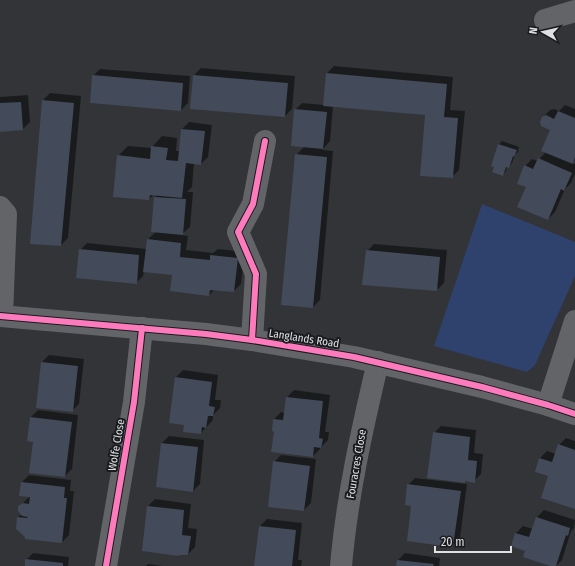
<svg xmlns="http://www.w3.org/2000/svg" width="575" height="566" font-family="'Fira Sans Condensed',sans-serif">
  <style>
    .green { fill: #2f426e }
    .shadow { fill: #0007 }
    .building { fill: #434a5a }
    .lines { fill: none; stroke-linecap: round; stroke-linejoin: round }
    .minor { stroke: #636467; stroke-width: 22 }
    .cycleway-casing { stroke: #1a1b1e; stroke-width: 8 }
    .cycleway { stroke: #fd7abc; stroke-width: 6 }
    .labels { text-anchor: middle; stroke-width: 4; stroke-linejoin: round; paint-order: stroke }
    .street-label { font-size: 11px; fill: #dee0e4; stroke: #1a1b1e }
  </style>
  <rect width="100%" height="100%" fill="#323437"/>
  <polygon class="green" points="482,204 575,242 575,276 535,365 527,372 434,346"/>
  <g class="shadow">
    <polygon points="334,66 453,77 450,110 465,111 459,170 452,177 426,114 333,106 330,141 322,150 333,151 320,300 313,307 296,155 304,147 295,110 302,103 324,105 327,73"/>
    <polygon points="201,68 295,76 292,109 285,116 194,75"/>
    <polygon points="100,69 190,76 188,103 181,110 93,76"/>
    <polygon points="50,93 81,96 68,238 61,245 43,100"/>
    <polygon points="28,95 30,122 23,129 0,131 0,97"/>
    <polygon points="565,105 575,109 575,160 572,163 575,164 575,174 571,183 565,189 555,212 548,219 527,187 525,166 532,159 538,161 539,159 546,152 551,129 543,117 550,110 554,109 559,111"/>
    <polygon points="189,122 212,125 208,157 201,164 194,163 192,187 187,192 193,192 190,227 181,235 188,236 186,250 213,253 218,249 245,252 241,284 234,291 215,289 209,295 173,274 144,271 143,276 136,283 80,250 87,243 147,249 148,239 156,232 152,231 155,197 157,195 154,194 149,199 118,156 128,146 152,148 152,147 162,136 177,138 176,151 180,151 182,129"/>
    <polygon points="502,141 519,147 518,152 515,155 512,163 509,167 507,166 506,171 503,175 499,145"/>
    <polygon points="374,244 447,250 444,283 437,290 367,251"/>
    <polygon points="49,355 84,359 79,404 72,411 37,407 42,362"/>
    <polygon points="183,370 218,375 215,400 221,400 220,408 213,415 213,420 201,433 185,424 176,377"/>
    <polygon points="294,390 330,395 325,432 329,432 328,440 321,447 320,447 320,449 313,456 275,431 274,419 281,412 285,413 287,397"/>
    <polygon points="38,410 78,415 72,469 65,476 34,441 31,417"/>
    <polygon points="441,426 476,430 474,453 483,454 481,474 474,481 466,480 464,482 434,433"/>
    <polygon points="169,436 204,440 200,484 193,491 162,443"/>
    <polygon points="566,438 575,441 575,508 549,476 536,472 540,458 547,451 556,454 559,445"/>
    <polygon points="281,455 316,459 311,503 304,510 269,506 274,462"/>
    <polygon points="29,475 71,480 70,491 74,491 69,535 62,542 18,517 22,514 19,507 27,499 32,496 22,482"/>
    <polygon points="415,478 467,484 460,538 453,545 412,505 408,485"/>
    <polygon points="155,499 191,504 188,528 197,529 195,547 188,554 148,506"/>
    <polygon points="544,510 575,520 574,528 571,531 562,560 556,566 553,566 526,550 512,546 516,533 523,526 533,529 537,517"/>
    <polygon points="267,519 302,523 298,560 302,560 301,566 255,566 260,526"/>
    <polygon points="33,553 69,557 68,566 26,566 26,560"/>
    <polygon points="405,553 440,558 439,566 397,566 398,560"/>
    <polygon points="148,564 163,566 146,566"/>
  </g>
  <g class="building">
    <polygon points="326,73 447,84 444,117 458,118 453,178 420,176 425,115 323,106"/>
    <polygon points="92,75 183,83 181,111 90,103"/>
    <polygon points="193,75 288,83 285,117 190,109"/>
    <polygon points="42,100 74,103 61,246 30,244"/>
    <polygon points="21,102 23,130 0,132 0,103"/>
    <polygon points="294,109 327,112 323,149 291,146"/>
    <polygon points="558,111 575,118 575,157 573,164 541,151 550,130 541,126 540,122 542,117 546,115 554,119"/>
    <polygon points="181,129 205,131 201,165 186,163 182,198 150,195 149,200 113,197 117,155 150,159 151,146 168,148 166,160 178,161"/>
    <polygon points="498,144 517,150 514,157 513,156 509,168 506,167 503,176 492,172 494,167 491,166"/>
    <polygon points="295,154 327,157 313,308 281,305"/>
    <polygon points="538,158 572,173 564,191 561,189 548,220 517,207 526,187 517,184 524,165 533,169"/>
    <polygon points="154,197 186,199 183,235 151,232"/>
    <polygon points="147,239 181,243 180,257 210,260 210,255 238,258 234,292 210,290 209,296 170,291 172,275 143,272"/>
    <polygon points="79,249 139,255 137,284 76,278"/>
    <polygon points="366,250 440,257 437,291 362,285"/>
    <polygon points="41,362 78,366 73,412 36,408"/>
    <polygon points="175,377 212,382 209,406 215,407 213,416 208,416 206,428 202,427 201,434 183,432 184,425 169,423"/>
    <polygon points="286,397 323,401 319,438 323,439 321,448 314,447 313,457 271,452 274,432 272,431 273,419 283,420"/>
    <polygon points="30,417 72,422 65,477 29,473 33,442 27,441"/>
    <polygon points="433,432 470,437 468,460 477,461 475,483 465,481 465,483 427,478"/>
    <polygon points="161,443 198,447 193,492 156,487"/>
    <polygon points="558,444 575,450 575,509 541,498 548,476 535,472 539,458 552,462"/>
    <polygon points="273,461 310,466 304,511 268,507"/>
    <polygon points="21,482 65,487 64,498 67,498 62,543 25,539 25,537 16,529 17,517 27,518 28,517 22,516 18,511 18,506 23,503 29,504 30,497 19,496"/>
    <polygon points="407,484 461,491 453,546 444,545 443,546 407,541 411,506 405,505"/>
    <polygon points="147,506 184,510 182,535 191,536 188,555 179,555 179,556 142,551"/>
    <polygon points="536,517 570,528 568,536 566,535 556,566 550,566 523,557 525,551 511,546 515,533 529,537"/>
    <polygon points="259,526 296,530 292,566 254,566"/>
    <polygon points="25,559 63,563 63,566 25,566"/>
    <polygon points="397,560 434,564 433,566 396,566"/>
  </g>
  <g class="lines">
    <g class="minor">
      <polyline points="545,20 575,11"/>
      <polyline points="0,207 6,214 2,316"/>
      <polyline points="0,316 206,334 252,340 354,357 482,387 548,405 575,414"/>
      <polyline points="252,340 256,274 238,232 253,204 265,141"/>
      <polyline points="548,405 575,321"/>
      <polyline points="106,566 134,402 142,328"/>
      <path d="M341 566C347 497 362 429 378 362"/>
    </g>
    <defs>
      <g id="cycleway">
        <polyline points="0,316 206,334 252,340 354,357 482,387 548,405 575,414"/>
        <polyline points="252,340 256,274 238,232 253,204 265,141"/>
        <polyline points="106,566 134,402 142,328"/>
      </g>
    </defs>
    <use href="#cycleway" class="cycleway-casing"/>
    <use href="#cycleway" class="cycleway"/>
  </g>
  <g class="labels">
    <g class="street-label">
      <text transform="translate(304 338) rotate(9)" y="4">Langlands Road</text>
      <text transform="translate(116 445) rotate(-80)" y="4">Wolfe Close</text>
      <text transform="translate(356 464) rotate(-80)" y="4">Fouracres Close</text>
    </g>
  </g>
  <g transform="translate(543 32) rotate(278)" stroke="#1a1b1e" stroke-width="3" paint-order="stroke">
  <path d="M0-3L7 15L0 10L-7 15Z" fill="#dee0e4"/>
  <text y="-6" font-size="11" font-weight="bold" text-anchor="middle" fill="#dee0e4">N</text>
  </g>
  <path d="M435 546v6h76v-6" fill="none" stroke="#dee0e4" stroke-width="2"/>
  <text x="441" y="546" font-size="12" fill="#dee0e4" stroke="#1a1b1e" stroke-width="3" paint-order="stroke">20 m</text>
</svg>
